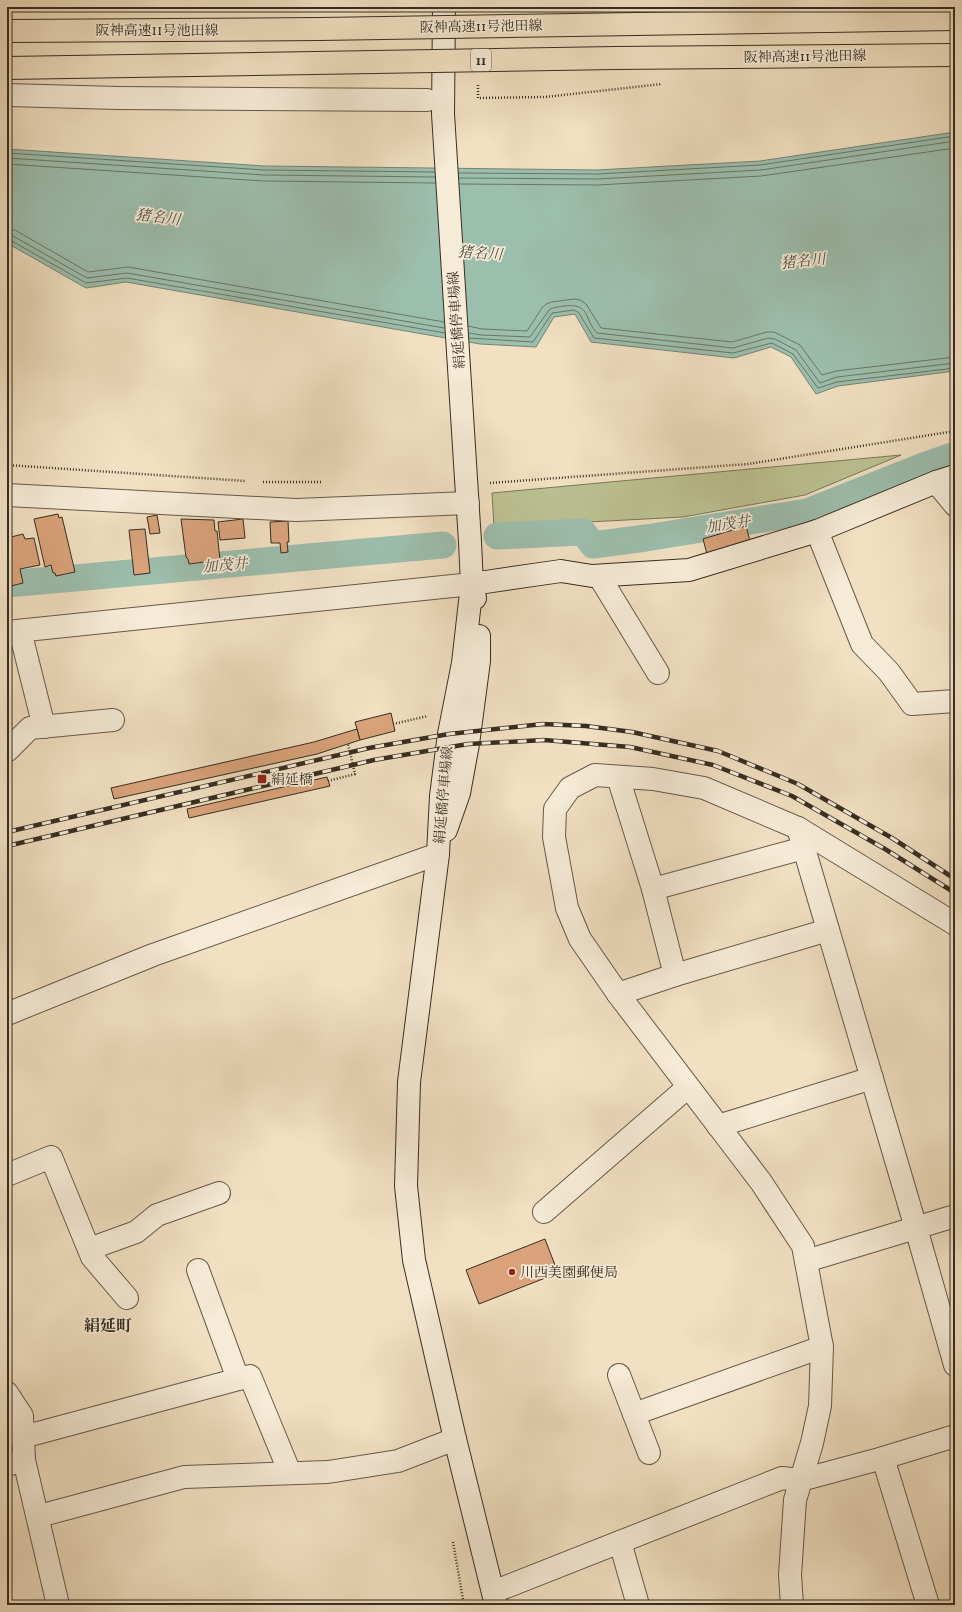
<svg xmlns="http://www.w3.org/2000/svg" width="962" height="1612" font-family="Vollkorn,'Noto Serif JP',serif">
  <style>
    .green { fill: #bcc292; stroke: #79785a }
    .water { fill: #9cbead; stroke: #738475 }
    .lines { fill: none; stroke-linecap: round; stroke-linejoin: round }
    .shore { stroke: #697667; stroke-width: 1 }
    .canal { stroke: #9cbead; stroke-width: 27 }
    .building { fill: #daa37b; stroke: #362d21 }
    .street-casing { stroke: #655a49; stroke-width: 24 }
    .secondary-casing { stroke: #362d21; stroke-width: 24 }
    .path { stroke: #362d21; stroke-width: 2.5; stroke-dasharray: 1 2; stroke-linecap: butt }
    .street { stroke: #f6ebd7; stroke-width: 22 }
    .secondary { stroke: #f6ebd7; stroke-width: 22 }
    .rail-casing { stroke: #362d21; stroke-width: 4.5 }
    .rail { stroke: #f6ebd7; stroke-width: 3; stroke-dasharray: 9; stroke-linecap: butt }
    .highway-bridge-casing { stroke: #362d21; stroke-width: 24; stroke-linecap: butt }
    .highway-bridge { stroke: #f1e0c2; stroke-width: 22 }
    .poi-dot { fill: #8f2418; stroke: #f6ebd7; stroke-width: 1.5 }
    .labels { text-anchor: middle; stroke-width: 3.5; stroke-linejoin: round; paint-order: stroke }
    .shield { fill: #f6ebd7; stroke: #706658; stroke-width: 1 }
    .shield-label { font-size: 13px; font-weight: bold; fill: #362d21 }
    .street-label { font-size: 14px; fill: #362d21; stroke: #f6ebd7 }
    .poi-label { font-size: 14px; fill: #362d21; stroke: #f6ebd7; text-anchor: start }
    .water-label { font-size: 15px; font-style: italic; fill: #505144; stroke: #f6ebd7 }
    .quarter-label { font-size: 16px; font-weight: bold; fill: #362d21; stroke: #f6ebd7 }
  </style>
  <rect width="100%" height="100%" fill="#f1e0c2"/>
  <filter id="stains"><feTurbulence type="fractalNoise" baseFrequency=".005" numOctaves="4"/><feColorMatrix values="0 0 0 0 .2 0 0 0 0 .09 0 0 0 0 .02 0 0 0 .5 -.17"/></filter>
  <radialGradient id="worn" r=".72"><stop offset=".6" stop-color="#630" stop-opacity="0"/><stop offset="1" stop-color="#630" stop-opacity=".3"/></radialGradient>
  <polygon class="green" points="901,455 805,495 683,517 494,527 492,493"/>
  <polygon class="water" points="955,132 955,371 838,386 816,394 791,357 771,347 734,358 591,342 575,314 554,317 536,347 480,344 126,282 86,288 7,243 7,149 264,166 597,170 760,161"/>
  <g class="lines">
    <g class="shore">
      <polyline points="7,153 264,170 435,172"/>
      <polyline points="7,158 264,175 435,177"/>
      <polyline points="7,164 263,181 435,183"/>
      <polyline points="459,173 597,174 760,165 955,136"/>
      <polyline points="459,178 597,179 761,170 955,141"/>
      <polyline points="459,184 597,185 761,176 955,148"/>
      <polyline points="7,229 15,230 88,272 128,267 444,322"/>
      <polyline points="7,235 13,236 87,278 127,273 444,328"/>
      <polyline points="7,240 10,240 86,283 127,278 445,333"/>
      <polyline points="468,326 482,329 527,331 542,308 546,304 552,302 574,299 580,300 586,304 601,328 732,342 767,332 774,332 800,345 822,375 836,371 955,357"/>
      <path d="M469 333 481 335 530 337 549 310C553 307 559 307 564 306 591 303 583 318 597 333L733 348 768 338 775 339 796 350 820 383 837 377 955 363"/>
      <polyline points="469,338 533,342 552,313 574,310 579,313 594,338 733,353 772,343 793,354 818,388 837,382 955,368"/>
    </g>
    <g class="canal">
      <polyline points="497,536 583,532 593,545 646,538 807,512 926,465 955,455"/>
      <polyline points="7,584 443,545"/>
    </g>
  </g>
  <g class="building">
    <polygon points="58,514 59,518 62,517 75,572 56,576 55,573 53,573 51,565 45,567 34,519"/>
    <polygon points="157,515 160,533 150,534 147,517"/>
    <polygon points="181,519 214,520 215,531 217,531 220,560 189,564 188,559 186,557"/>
    <polygon points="243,519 245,538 220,540 218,522"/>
    <polygon points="288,521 289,542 287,542 288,552 281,553 280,543 271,543 270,522"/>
    <polygon points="746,526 750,541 707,554 703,539"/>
    <polygon points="145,529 150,573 134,575 129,530"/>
    <polygon points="23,534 25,539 34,538 40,565 20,569 23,583 7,587 7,538"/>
    <polygon points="391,713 395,731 360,740 355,722"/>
    <polygon points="357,729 360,740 317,754 114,799 111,788 314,742"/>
    <polygon points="327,777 330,786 189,818 187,809"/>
    <polygon points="545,1239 558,1273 479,1304 466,1270"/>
  </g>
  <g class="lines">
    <defs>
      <g id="street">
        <polyline points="7,95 118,98 427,100"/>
        <polyline points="936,482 955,505"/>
        <polyline points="7,495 296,510 468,503"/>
        <polyline points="817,531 862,644 889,672 912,704 955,701"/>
        <polyline points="599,576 658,673"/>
        <polyline points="20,631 44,727"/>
        <polyline points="7,632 472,584"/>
        <polyline points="8,750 30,728 113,720"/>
        <polyline points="618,777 653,889 675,975"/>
        <polyline points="798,828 916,1228 955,1365"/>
        <polyline points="653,889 804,848"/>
        <polyline points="618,994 675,975 828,930"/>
        <polyline points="7,1014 153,955 438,854"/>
        <polyline points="718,1126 872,1078"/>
        <polyline points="7,1175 51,1157 92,1257 127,1298"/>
        <polyline points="544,1212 688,1087"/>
        <polyline points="89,1249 136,1232 157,1215 219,1193"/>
        <polyline points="806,1261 955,1216"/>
        <polyline points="198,1270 238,1379"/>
        <polyline points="619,1375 649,1453"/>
        <polyline points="7,1393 22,1416 24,1460 58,1605"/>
        <polyline points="634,1414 822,1347"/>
        <polyline points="23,1437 250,1376 290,1473"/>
        <polyline points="883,1458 928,1605"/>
        <polyline points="7,1465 24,1460"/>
        <polyline points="39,1516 184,1477 328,1472 398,1461 455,1439"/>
        <polyline points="620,1542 638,1605"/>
        <polyline points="493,1592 782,1478 801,1480 883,1458 955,1436"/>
        <polyline points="792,1605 790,1575 795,1500 812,1443 820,1406 822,1347 803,1246 761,1182 618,994 580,939 567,908 554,837 555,809 570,788 595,775 653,779 704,788 798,828 955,924"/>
      </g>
      <g id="secondary">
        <polyline points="444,7 443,114 470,542 472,584 475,598"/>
        <polyline points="472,584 463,663 449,734 441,796 438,854 409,1082 406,1186 414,1260 455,1439 496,1605"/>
        <polyline points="472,584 561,571 592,576 689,570 817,531 936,482 955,476"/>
        <polyline points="446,830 459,793 468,744 479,661 479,636"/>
      </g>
    </defs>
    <use href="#street" class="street-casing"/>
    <use href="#secondary" class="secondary-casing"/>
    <g class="path">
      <polyline points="478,85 478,98 545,97 662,84"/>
      <polyline points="7,465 246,481"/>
      <polyline points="263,482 322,482"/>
      <polyline points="490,483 748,464 955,431"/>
      <polyline points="393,724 428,716"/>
      <polyline points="328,781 355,774 348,744"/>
      <polyline points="453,1542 464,1605"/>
    </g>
    <use href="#street" class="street"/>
    <use href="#secondary" class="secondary"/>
    <defs>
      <g id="rail">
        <polyline points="7,832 369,748 449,734 543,724 586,726 632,732 718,751 798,784 892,838 955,879"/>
        <polyline points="7,846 374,760 468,744 544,740 630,747 713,765 792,796 885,849 955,893"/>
      </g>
    </defs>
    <use href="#rail" class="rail-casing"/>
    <use href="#rail" class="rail"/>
    <defs>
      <g id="highway-bridge">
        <polyline points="7,31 320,29 955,19"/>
        <polyline points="7,68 615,58 955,55"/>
      </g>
    </defs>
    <use href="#highway-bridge" class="highway-bridge-casing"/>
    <use href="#highway-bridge" class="highway-bridge"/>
  </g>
  <g class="poi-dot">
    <rect x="257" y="774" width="10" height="10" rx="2"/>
    <circle cx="512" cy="1272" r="4"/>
  </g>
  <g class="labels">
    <rect class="shield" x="471" y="49" width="20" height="22" rx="3"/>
    <g class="shield-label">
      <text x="481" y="65">11</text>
    </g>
    <g class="street-label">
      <text transform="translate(481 26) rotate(-1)" y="5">阪神高速11号池田線</text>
      <text x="157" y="35">阪神高速11号池田線</text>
      <text transform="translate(805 56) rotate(-1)" y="5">阪神高速11号池田線</text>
      <text transform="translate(456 320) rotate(-94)" y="5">絹延橋停車場線</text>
      <text transform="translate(443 795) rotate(-85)" y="5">絹延橋停車場線</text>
    </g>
    <g class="poi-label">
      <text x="271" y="784">絹延橋</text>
      <text x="520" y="1277">川西美園郵便局</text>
    </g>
    <g class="water-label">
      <text transform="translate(158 217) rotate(7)" y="5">猪名川</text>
      <text transform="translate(480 253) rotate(4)" y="5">猪名川</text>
      <text transform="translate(803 261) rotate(-6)" y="5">猪名川</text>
      <text transform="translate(728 524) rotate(-9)" y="5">加茂井</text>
      <text transform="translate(225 565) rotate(-5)" y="5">加茂井</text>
    </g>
    <g class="quarter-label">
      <text x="108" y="1331">絹延町</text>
    </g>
  </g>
  <rect width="962" height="1612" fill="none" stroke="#f1e0c2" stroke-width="24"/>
  <rect x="8" y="8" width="946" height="1596" fill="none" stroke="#362d21" stroke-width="2"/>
  <rect x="12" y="12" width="938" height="1588" fill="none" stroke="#362d21"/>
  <rect width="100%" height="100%" filter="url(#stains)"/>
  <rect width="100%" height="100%" fill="url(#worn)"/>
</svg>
